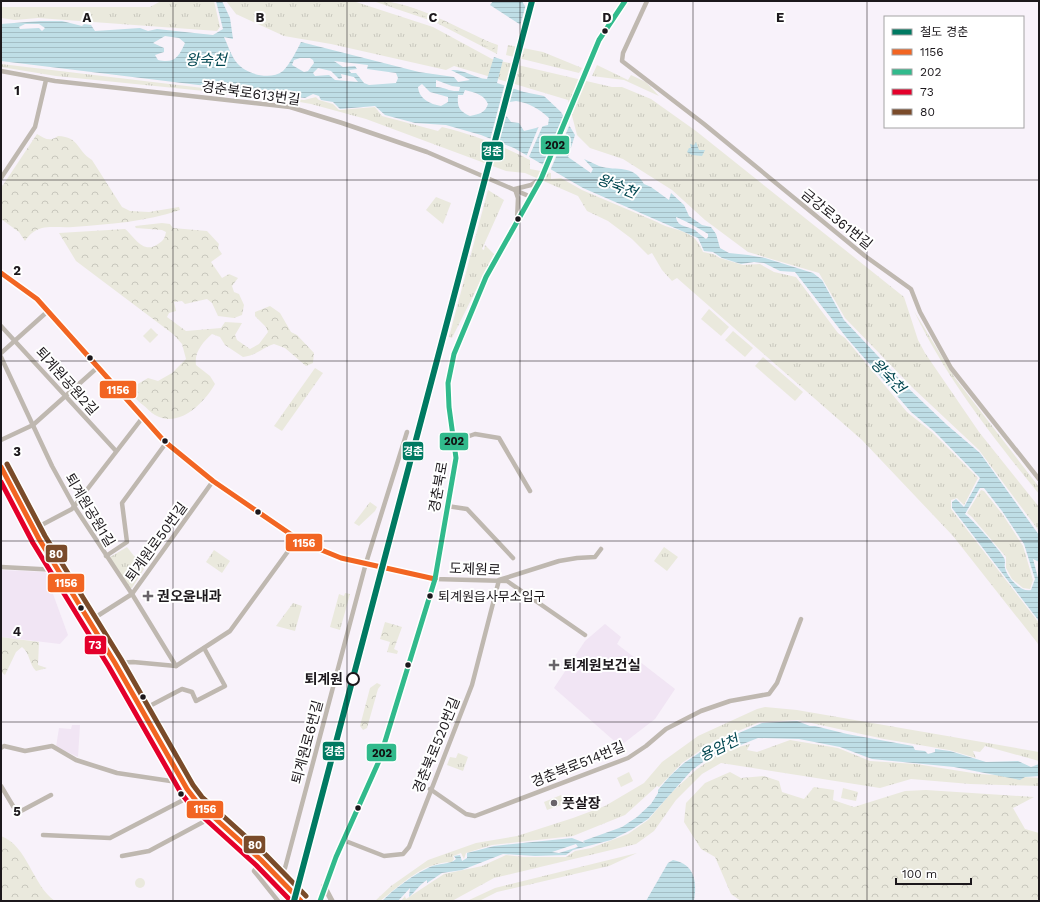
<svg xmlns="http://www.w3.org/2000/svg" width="1040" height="902" font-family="'Work Sans','Noto Sans KR',sans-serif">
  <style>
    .built { fill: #f1e5f4 }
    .grass { fill: url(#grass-tufts) }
    .forest { fill: url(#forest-crowns) }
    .pitch { fill: #eae9dd }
    .water { fill: url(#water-rules); fill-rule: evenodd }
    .pier { fill: #f8f2fa }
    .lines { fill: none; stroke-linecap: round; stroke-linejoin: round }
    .minor { stroke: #bfb8b0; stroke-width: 4.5 }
    .tertiary { stroke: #bfb8b0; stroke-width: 5.5 }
    .bus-1-casing { stroke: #fff; stroke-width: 8 }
    .bus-2-casing { stroke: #fff; stroke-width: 8 }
    .bus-3-casing { stroke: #fff; stroke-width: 8 }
    .bus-4-casing { stroke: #fff; stroke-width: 8 }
    .bus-1 { stroke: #f26522; stroke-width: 5 }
    .bus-2 { stroke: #31ba8c; stroke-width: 5 }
    .bus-3 { stroke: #e4002b; stroke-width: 5 }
    .bus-4 { stroke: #7a4b2a; stroke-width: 5 }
    .rail-1-casing { stroke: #fff; stroke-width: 9 }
    .rail-1 { stroke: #007a62; stroke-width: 6 }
    .grid { fill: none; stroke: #1c181c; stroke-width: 1; stroke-opacity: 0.55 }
    .bus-dot { fill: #1c181c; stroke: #fff; stroke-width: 1.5 }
    .poi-dot { fill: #69646a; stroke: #fff; stroke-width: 1.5 }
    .stop-dot { fill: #fff; stroke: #1c181c; stroke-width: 2 }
    .labels { text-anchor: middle; stroke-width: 4; stroke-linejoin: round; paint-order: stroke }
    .bus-label { font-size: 13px; fill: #1c181c; stroke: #fff; text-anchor: start }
    .street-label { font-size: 14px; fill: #1c181c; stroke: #fff }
    .poi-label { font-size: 14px; font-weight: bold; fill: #1c181c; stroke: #fff; text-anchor: start }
    .stop-label { font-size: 14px; font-weight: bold; fill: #1c181c; stroke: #fff; text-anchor: end }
    .water-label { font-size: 15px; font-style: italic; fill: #004650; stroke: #fff }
    .grid-label { font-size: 13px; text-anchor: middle; font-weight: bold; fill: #1c181c; stroke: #fff; stroke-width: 4; stroke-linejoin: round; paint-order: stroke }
    .line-badge { stroke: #fff; stroke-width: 1.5 }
    .badge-label { font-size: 11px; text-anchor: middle; font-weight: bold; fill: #fff }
    .pale-badge-label { font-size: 11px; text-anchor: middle; font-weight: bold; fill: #111 }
  </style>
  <defs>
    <pattern id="grass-tufts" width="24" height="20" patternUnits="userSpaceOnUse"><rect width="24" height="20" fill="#eae9dd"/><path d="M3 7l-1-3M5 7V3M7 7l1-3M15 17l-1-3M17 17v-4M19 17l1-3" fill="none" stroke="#c8c7bd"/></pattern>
    <pattern id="forest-crowns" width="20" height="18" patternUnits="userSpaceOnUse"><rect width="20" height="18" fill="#eae9dd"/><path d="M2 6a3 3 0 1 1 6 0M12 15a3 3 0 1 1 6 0" fill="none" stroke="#c8c7bd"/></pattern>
    <pattern id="water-rules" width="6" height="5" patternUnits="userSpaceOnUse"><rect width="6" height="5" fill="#bfdee6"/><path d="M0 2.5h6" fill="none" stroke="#a4bec5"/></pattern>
  </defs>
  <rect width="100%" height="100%" fill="#f8f2fa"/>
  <g class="built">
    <polygon points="1,570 45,572 68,635 60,644 1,637"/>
    <polygon points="605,624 621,637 617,644 675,689 655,719 620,746 554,688 585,641"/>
    <polygon points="72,725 80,725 78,757 56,747 59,728 71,729"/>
  </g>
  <g class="grass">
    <polygon points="161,1 214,1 220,27 217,31 38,18 15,20 1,18 1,7 150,7"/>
    <polygon points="226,1 353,1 433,27 492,59 612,87 622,87 651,99 696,131 904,297 918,340 925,353 979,432 1039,507 1039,531 979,450 914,389 845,318 819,273 748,252 705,220 672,190 623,159 590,148 577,135 568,100 454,66 446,70 331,44 284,36 236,14"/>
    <path d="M373 1C419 1 456 32 498 45L497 54 435 22Z"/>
    <polygon points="508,45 543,52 582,68 579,73 506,55"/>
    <path d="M1 64 304 100 316 97 319 100 333 104 339 110 375 107 382 116 438 131 442 127C474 135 501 145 530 160V169L551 173V179L561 178 582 190 657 222C668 229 684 229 694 238 698 241 701 248 703 252L713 254 720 258 743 265 760 264 774 272 796 277 838 333 845 338 907 412 932 432 978 478 964 505 957 498 951 500V509L1039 623V645L953 536 862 440 677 278 672 281 662 270 652 253 648 255 632 239 608 221 587 211 578 196 525 173 506 171 366 119 311 104 283 99 56 76 1 67Z"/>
    <polygon points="597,65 628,80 631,75 646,82 659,96 624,80 592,76"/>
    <polygon points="488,190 504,200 482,249 484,250 485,245 494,254 452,338 449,337"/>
    <polygon points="436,197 451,203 443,224 426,210"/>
    <path d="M914 311 955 378 1039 487V494C992 436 946 378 914 311Z"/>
    <polygon points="151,328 158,335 150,343 143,336"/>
    <polygon points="315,368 323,373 282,431 274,426"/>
    <polygon points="981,490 984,491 1003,515 1023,546 1033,580 1030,589 1023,588 1012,579 1006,568 1006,557 972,517 967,513"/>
    <polygon points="370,502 377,507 375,511 359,526 354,523"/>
    <polygon points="127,547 144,569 132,588 130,588 112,563 110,557"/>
    <polygon points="664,547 678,557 667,571 654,561"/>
    <polygon points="214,550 230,561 222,573 206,562"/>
    <polygon points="345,593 350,594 340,630 330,627 339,594 344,596"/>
    <polygon points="293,603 302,606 295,631 276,626"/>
    <path d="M765 707 797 710 1039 752V761L985 746 980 752 973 751 976 758 949 750 884 739 798 720 760 722 714 741 682 763 659 787 657 786 625 815 573 836 492 845 466 853 464 859 461 853 453 856 454 859 452 862C423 862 402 884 380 901H375L391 886 428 860 476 843 517 836 573 818 605 806 644 783 662 762 698 736 757 709Z"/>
    <polygon points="790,740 838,748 870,761 916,764 979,774 1039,778 1039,786 970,784 911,779 880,788 721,763 702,774 676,800 654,831 636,844 494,878 452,901 401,901 405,896 406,899 444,874 482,866 506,855 523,857 566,857 575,851 591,848 628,834 648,820 672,792 697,769 723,751 750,744 747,750 757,752"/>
    <polygon points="458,753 468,757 463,771 447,765 450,757 456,758"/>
    <polygon points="843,788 858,792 856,801 841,798"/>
    <polygon points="637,853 609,866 497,892 479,901 467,901 495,888"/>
    <circle cx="140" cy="883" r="5"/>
  </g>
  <g class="forest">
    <path d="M377 1C414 1 461 30 496 45L494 50 436 20Z"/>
    <path d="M37 134C45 139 50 142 58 136 80 137 76 150 92 160L122 207 130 211 149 212 179 207 180 210C146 222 109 224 73 227 63 228 51 226 42 228 34 230 29 235 25 241L19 232 1 219V188Z"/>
    <path d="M162 223 170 224 173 228 207 231 219 244 218 248 222 254 211 262 222 278 229 274 238 278 232 286 234 292 239 294 244 305 242 315 234 318 218 316 212 303 207 299 185 304 182 301 174 302 176 311 169 313 167 317 186 331 221 328 225 322 242 323 235 335 237 340 250 349 259 344 268 332 266 327 255 316V312L270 306 280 313 291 332 297 335 314 353 313 363 306 366 285 348 274 344C262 348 257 355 243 357L225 345 220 337 212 334C203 342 194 352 196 365L210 376 215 384C204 403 179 429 155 415 151 413 147 408 143 405 138 401 131 395 131 388L148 378 158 381 172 373 186 359 182 344 173 334 76 261 59 233 125 229C134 236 143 255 158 244 163 241 165 238 166 232L162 230 136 228 135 226Z"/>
    <polygon points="385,622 402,627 394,649 398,651 397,654 387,652 390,642 380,639"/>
    <path d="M1 637 39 642 38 665 47 668 36 671C29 664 30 653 22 647L16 652 5 675 1 672Z"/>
    <polygon points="377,683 381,685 378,689 367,728 363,730 360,726 370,688"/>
    <polygon points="730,772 741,778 764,776 779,781 782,792 804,799 814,787 834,790 833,800 854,807 905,791 926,790 1034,797 1013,808 1025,829 1039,833 1039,899 1034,901 741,901 731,894 715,857 701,849 684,822 686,803 705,783"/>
    <path d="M1 836C28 846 32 885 55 901H1Z"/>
  </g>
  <g class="pitch">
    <polygon points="709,309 729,327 721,336 701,319"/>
    <polygon points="733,331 753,348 745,357 725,340"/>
    <polygon points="763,357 803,392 795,401 755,366"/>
    <polygon points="629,772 633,781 621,787 617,778"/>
    <polygon points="561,795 564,804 547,810 544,802"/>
  </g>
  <g class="water">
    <path d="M216 1H222L230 18 233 39 224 37C228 45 231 56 237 63 246 74 270 81 283 71 290 64 297 50 301 42L419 72 454 77 458 82 470 80 451 70C464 69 474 78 487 79L494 57 503 60 497 83 524 92 544 96 561 112 575 135 568 157 591 173 593 169 584 159C589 161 594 164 599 166 618 172 632 163 644 184L651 187 669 200 671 193 684 205 689 216 702 225 711 227 716 234 720 248 729 253 748 255 765 258 813 273 822 280 844 320 908 388 947 425 980 453 1039 535V562L1033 559 1038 578 1039 621 952 508V502L956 499 964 507 980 478 935 432 911 412 846 337 795 272 780 271 764 263 754 262 741 264 722 258 713 252 704 251 698 238 583 188 514 148 481 135 446 125 415 123 385 115 375 106 340 109 333 102 321 100 319 96 313 94 305 98 1 61V24L40 21H62L82 26 84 24 91 25 95 31 140 28 148 31 157 29 213 35 223 29ZM25 24H39L45 28 42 31 39 28 20 29 19 27ZM165 36 179 38 185 43C179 57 174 64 158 60L155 55 164 52V48L153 43ZM300 58H310L313 60 314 63 308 71 304 72 292 65 294 60ZM334 61 368 65 367 69 396 73 398 78 396 83 369 85 364 83 356 73H351L349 70 357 69 355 66 343 67ZM318 68 331 71 339 79 342 78 341 74 354 77 358 82 335 80 329 75 315 76 313 73ZM436 80 452 86 460 87 459 91C450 92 442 86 436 87ZM422 84 430 92 448 97V102L441 106C430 104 419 99 418 87ZM465 90C475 93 484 94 488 104 485 113 479 114 470 116 459 111 457 107 458 95H463ZM516 101C530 103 539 109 549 118L548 125 524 131 519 123 511 122 502 110 504 103ZM676 217C678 217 706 232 708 234V237L706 239C702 236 698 233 695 230 688 226 677 227 676 217ZM980 488H984L1002 511 1024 544 1035 579 1031 590C1021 593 1007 577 1005 568 1004 565 1006 561 1004 558 1001 551 972 519 965 514Z"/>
    <polygon points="493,1 522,1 530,15 524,27 490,5"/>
    <polygon points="696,142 699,150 705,150 702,156 692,155 687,152 689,148 691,148 690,144 694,145"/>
    <path d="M797 721 810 726H815L847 734 913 746 915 750 925 751 928 754 935 752V749L950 751 986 762 1018 761 1031 767 1039 764V776L1025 777 1020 780 954 767 872 759 840 747 799 739 758 738 738 746 725 747 720 750 692 770 648 819 631 830 611 840 573 850 566 855 535 856 503 854 462 870 442 873 427 883V880C419 885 416 891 409 897L410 888 398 901H382C395 888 413 875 430 867 438 863 450 865 456 859L454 856 460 855 462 861 467 858V853L494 846 572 838 585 843 583 841 622 827 637 817 651 804 658 793V790L670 776 684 763 711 745 762 723ZM576 844 578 847 559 853 552 852Z"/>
    <path d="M673 860C695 864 697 882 694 901H646L668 863Z"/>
  </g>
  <g class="pier">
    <polygon points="526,4 531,14 529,21 524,29 520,26"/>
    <polygon points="505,83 512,86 504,109 506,111 497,143 490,140"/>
    <polygon points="565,115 570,124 550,171 542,167"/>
    <polygon points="543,125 528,159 526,157 539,126"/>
  </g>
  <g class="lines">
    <g class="minor">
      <polyline points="647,1 623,53 622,61 704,124 865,256 911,289 920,312 951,368 1039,479"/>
      <polyline points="1,71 55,81 290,107 342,123 427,152 531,197"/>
      <polyline points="1,178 35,127 46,80"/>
      <polyline points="517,221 518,198 515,189 531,185 541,179"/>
      <polyline points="1,273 37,299 164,441 213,481 297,539 341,558 435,579 507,581 585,635"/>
      <polyline points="1,326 116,451"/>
      <polyline points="1,353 48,311"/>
      <polyline points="1,357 52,466 74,506 132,594 176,666"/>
      <polyline points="1,440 33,425 98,367"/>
      <polyline points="455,441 475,434 499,438 530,491"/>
      <polyline points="447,506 467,509 513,558"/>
      <polyline points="34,529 72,509 143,417"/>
      <polyline points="106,556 127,542 122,503 166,443"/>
      <polyline points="1,567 58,570"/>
      <polyline points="88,622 132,594 213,481"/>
      <polyline points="115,663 133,662 176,666 230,631 297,539"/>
      <polyline points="142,710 182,689 192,692 196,701 225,686 204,648"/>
      <polyline points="1,748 4,746 25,751 52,746 76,760 117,773 184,783"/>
      <polyline points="1,786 16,811 21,811 51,795"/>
      <polyline points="430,789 466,814 475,816 628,758 646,746 666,729 701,711 730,701 769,694 777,683 801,619"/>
      <polyline points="43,835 110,838 191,796"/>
      <polyline points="343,840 384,856 403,854 409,847 472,685 499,580 559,561 577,558 595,557 601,549"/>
      <polyline points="122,856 149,851 205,821 210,814"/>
      <polyline points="261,860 254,871 278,901"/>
      <polyline points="278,878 285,868 289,853 366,563 407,432"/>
    </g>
    <g class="tertiary">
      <polyline points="1,467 39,539 115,663 187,789 197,802 261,860 301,901"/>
      <polyline points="324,886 332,901"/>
      <polyline points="320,901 336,857 379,761 435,579 456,458 449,407 448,383 454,354 486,277 541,179 599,40 625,1"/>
    </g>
    <defs>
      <g id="bus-1">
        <polyline points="1,273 37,299 164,441 213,481 302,542 341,558 435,579"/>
        <polyline points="1,467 39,539 115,663 187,789 197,802 261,860 301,901"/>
      </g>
      <polyline id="bus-2" points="320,901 336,857 379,761 435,579 456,458 449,407 448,383 454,354 486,277 541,179 599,40 625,1"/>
      <polyline id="bus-3" points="1,482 33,543 109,667 181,793 192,807 256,865 291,901"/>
      <polyline id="bus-4" points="7,464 45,536 121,659 193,785 202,797 266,855 306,896"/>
    </defs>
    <use href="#bus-1" class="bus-1-casing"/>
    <use href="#bus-2" class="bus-2-casing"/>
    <use href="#bus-3" class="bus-3-casing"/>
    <use href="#bus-4" class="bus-4-casing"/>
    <use href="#bus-1" class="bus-1"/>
    <use href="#bus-2" class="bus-2"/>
    <use href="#bus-3" class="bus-3"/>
    <use href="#bus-4" class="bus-4"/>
    <defs>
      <polyline id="rail-1" points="294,901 532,1"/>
    </defs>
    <use href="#rail-1" class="rail-1-casing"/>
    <use href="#rail-1" class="rail-1"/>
  </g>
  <path class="grid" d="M173 1V901M347 1V901M520 1V901M693 1V901M867 1V901M1 180H1039M1 361H1039M1 541H1039M1 722H1039"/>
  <g class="bus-dot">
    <circle cx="605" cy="31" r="3.5"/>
    <circle cx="518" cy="219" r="3.5"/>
    <circle cx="90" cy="358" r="3.5"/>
    <circle cx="165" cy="441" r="3.5"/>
    <circle cx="258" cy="512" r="3.5"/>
    <circle cx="430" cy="596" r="3.5"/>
    <circle cx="81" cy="608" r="3.5"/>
    <circle cx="408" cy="665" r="3.5"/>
    <circle cx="143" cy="697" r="3.5"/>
    <circle cx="181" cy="794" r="3.5"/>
    <circle cx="358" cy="808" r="3.5"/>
  </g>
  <g class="poi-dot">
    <path d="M146 590h4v4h4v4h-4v4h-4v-4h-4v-4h4z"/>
    <path d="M552 659h4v4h4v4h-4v4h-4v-4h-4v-4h4z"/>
    <circle cx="554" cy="803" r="4"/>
  </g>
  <circle class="stop-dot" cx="353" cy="679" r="6"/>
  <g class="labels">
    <g class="bus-label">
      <text x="438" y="601">퇴계원읍사무소입구</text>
    </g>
    <g class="street-label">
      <text transform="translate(251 93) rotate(8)" y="5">경춘북로613번길</text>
      <text transform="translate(837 219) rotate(39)" y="5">금강로361번길</text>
      <text transform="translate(67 381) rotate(48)" y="5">퇴계원공원2길</text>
      <text transform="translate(438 487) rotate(-80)" y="5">경춘북로</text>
      <text transform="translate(90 510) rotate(59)" y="5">퇴계원공원1길</text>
      <text transform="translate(156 542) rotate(-54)" y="5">퇴계원로50번길</text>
      <text transform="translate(475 569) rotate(2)" y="5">도제원로</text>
      <text transform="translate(307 742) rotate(-75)" y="5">퇴계원로6번길</text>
      <text transform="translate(436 745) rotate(-68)" y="5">경춘북로520번길</text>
      <text transform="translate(578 764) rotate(-22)" y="5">경춘북로514번길</text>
    </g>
    <g class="poi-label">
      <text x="157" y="601">권오윤내과</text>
      <text x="563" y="670">퇴계원보건실</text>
      <text x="562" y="808">풋살장</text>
    </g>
    <g class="stop-label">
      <text x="343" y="684">퇴계원</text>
    </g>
    <g class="water-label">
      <text x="206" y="65">왕숙천</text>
      <text transform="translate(617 186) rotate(22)" y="5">왕숙천</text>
      <text transform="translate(888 376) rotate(46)" y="5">왕숙천</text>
      <text transform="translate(719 748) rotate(-26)" y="5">용암천</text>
    </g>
  </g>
  <g class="grid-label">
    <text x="87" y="22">A</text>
    <text x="260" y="22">B</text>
    <text x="433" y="22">C</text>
    <text x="607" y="22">D</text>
    <text x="780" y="22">E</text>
    <text x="17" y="95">1</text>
    <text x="17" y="275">2</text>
    <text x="17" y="456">3</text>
    <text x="17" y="636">4</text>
    <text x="17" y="816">5</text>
  </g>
  <g class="line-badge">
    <rect x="540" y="135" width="30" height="20" rx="4" fill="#31ba8c"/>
    <rect x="481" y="141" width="23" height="20" rx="4" fill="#007a62"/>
    <rect x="99" y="380" width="38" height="19" rx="4" fill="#f26522"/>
    <rect x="439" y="432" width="30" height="19" rx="4" fill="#31ba8c"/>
    <rect x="402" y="441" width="22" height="20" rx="4" fill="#007a62"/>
    <rect x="285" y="533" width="38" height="19" rx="4" fill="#f26522"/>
    <rect x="45" y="544" width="23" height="19" rx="4" fill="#7a4b2a"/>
    <rect x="47" y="573" width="38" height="20" rx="4" fill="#f26522"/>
    <rect x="84" y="635" width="23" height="20" rx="4" fill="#e4002b"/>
    <rect x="322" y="741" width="23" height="20" rx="4" fill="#007a62"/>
    <rect x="366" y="743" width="31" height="19" rx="4" fill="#31ba8c"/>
    <rect x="186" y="800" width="38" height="19" rx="4" fill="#f26522"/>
    <rect x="243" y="835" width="23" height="19" rx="4" fill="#7a4b2a"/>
  </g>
  <g class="badge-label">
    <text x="492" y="155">경춘</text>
    <text x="118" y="394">1156</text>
    <text x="413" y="455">경춘</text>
    <text x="304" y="547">1156</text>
    <text x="56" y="558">80</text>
    <text x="66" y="587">1156</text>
    <text x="95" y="649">73</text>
    <text x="334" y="755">경춘</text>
    <text x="205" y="813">1156</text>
    <text x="255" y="849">80</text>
  </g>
  <g class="pale-badge-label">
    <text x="555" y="149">202</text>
    <text x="454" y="445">202</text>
    <text x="382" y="757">202</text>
  </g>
  <rect width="1040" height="902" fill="none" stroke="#1c181c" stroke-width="4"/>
  <rect x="884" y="16" width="140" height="112" fill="#ffffff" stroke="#a4a3a4"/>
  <rect x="892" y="29" width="20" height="6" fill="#007a62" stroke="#a4a3a4"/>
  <text x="920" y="36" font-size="12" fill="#1c181c">철도 경춘</text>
  <rect x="892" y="49" width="20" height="6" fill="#f26522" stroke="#a4a3a4"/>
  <text x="920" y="56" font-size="12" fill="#1c181c">1156</text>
  <rect x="892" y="69" width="20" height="6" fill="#31ba8c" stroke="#a4a3a4"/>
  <text x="920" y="76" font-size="12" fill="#1c181c">202</text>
  <rect x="892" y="89" width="20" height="6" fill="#e4002b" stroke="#a4a3a4"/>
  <text x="920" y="96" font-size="12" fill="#1c181c">73</text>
  <rect x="892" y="109" width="20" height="6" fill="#7a4b2a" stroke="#a4a3a4"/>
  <text x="920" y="116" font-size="12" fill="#1c181c">80</text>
  <path d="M896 878v6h75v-6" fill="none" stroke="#1c181c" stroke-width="2"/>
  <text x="902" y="878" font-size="12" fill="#1c181c" stroke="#ffffff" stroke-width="3" paint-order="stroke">100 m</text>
</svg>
